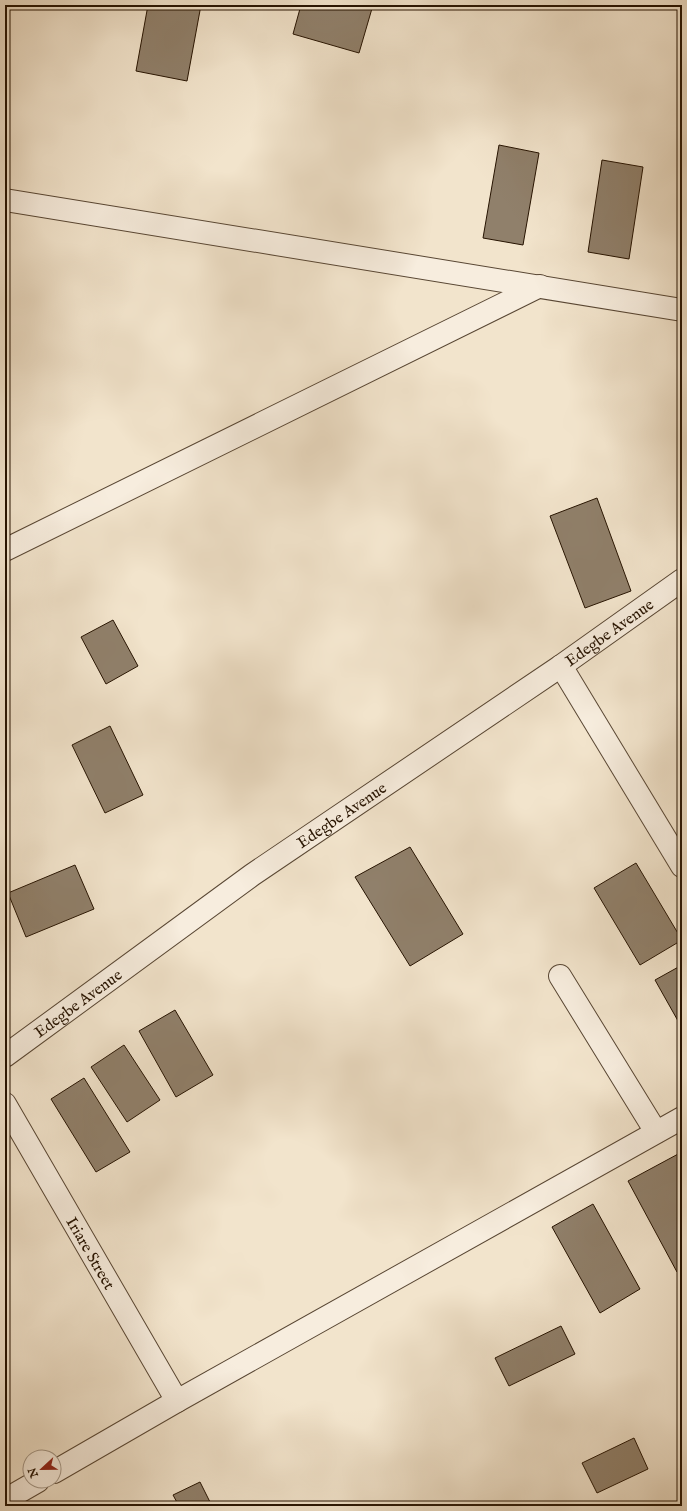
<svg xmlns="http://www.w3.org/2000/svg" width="687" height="1511" font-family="'IM FELL English',serif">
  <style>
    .building { fill: #90806b; stroke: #261301 }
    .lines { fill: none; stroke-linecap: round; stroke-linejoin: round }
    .street-casing { stroke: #594734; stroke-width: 24 }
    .street { stroke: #f7edde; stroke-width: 22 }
    .labels { text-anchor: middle; stroke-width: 3; stroke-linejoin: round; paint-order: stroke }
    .street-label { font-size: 16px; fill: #261301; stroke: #f7edde }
  </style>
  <rect width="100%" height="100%" fill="#f2e4cc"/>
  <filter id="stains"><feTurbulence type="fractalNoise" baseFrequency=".005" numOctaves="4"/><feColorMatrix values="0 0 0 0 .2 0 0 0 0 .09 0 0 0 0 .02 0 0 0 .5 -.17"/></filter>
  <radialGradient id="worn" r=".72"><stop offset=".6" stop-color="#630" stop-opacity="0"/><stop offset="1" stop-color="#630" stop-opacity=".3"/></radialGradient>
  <g class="building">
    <polygon points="148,5 201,5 187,81 136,71"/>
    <polygon points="301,5 373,5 359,53 293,34"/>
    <polygon points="499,145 539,153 523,245 483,238"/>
    <polygon points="602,160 643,167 629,259 588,252"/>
    <polygon points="597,498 631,591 585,608 550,516"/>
    <polygon points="113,620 138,666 106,684 81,637"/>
    <polygon points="110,726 143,795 105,813 72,745"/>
    <polygon points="410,847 463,934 410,966 355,877"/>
    <polygon points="636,863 682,940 640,965 594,888"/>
    <polygon points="75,865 94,909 26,937 8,893"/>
    <polygon points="682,965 682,1028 655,980"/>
    <polygon points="175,1010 213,1075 176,1097 139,1031"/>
    <polygon points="124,1045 160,1100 127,1122 91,1067"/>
    <polygon points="84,1078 130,1152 96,1172 51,1099"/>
    <polygon points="680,1153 682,1158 682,1270 677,1272 628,1181"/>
    <polygon points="593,1204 640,1289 600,1313 552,1227"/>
    <polygon points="561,1326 575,1354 509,1386 495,1358"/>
    <polygon points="634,1438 648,1469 597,1493 582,1463"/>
    <polygon points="200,1482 212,1506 179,1506 173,1495"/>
  </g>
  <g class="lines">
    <defs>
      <g id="street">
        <polyline points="5,200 682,310"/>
        <polyline points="5,550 540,286"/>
        <polyline points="561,666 682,866"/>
        <polyline points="560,976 656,1132"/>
        <path id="s1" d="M5 1056 252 875 561 666 682 580"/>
        <path id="s2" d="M5 1104 177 1401"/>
        <polyline points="54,1472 177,1401 682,1118"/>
        <polyline points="5,1500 38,1481"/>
      </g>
    </defs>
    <use href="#street" class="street-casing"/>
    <use href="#street" class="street"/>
  </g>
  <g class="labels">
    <g class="street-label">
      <text dy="6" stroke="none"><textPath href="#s1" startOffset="738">Edegbe Avenue</textPath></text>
      <text dy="6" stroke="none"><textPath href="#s1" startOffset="414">Edegbe Avenue</textPath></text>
      <text dy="6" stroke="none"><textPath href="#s1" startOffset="90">Edegbe Avenue</textPath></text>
      <text dy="6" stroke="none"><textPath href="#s2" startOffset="172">Iriare Street</textPath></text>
    </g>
  </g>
  <rect width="687" height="1511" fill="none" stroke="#f2e4cc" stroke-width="20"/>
  <rect x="6" y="6" width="675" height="1499" fill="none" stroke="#261301" stroke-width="2"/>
  <rect x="10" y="10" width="667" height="1491" fill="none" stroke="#261301"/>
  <g transform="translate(42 1469) rotate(248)"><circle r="19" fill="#f7edde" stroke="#a39686"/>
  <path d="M0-3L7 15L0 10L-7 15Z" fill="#8f2418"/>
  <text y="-6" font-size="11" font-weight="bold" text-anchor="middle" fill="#261301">N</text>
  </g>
  <rect width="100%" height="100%" filter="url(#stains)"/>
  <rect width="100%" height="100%" fill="url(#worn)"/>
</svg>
